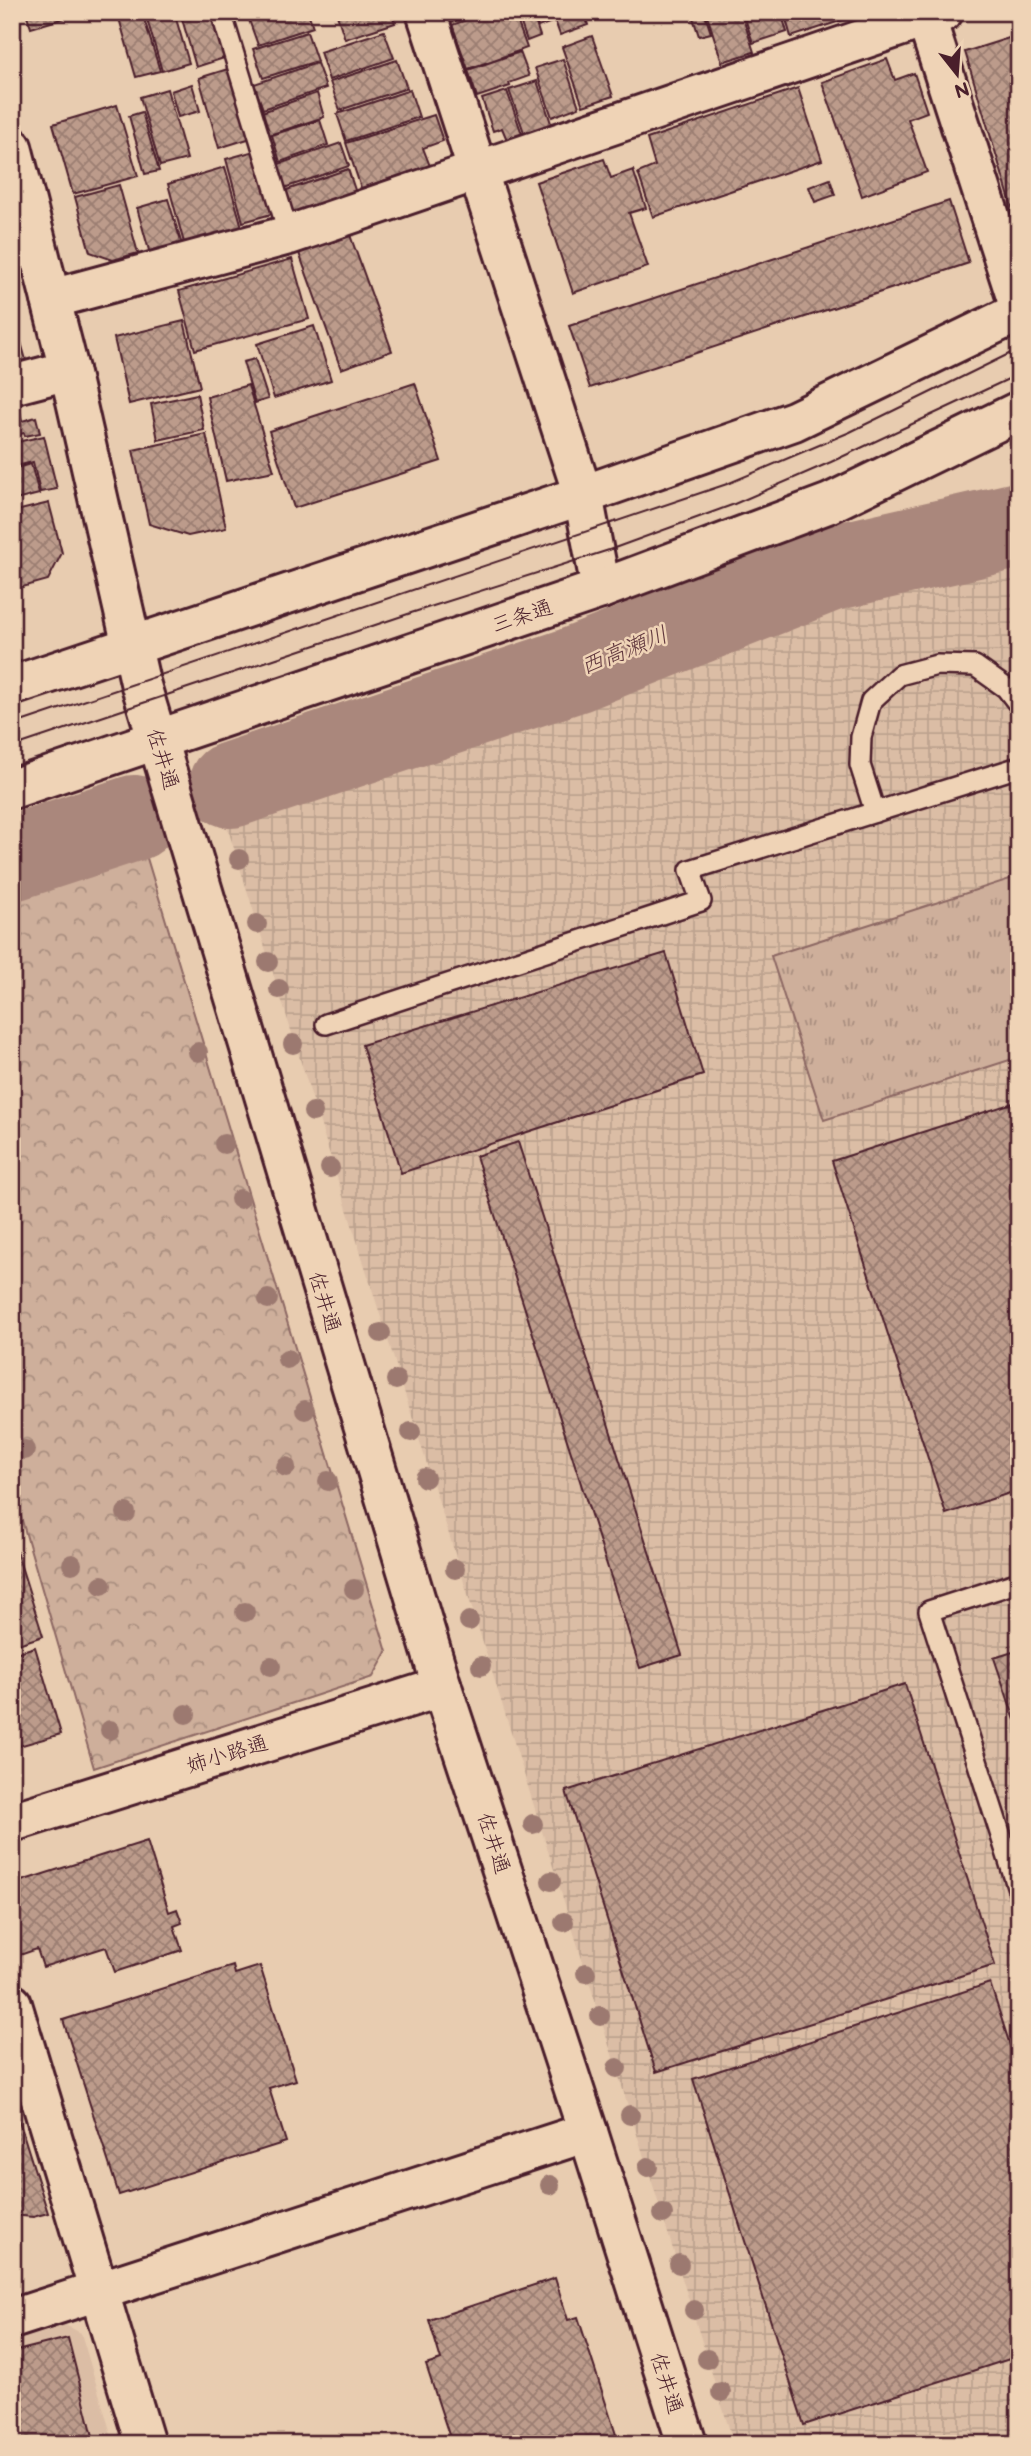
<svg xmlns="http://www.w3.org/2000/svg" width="1031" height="2456" font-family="'Balsamiq Sans','Klee One',sans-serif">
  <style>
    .built { fill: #dbbda5 }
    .industrial { fill: url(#industrial-grid) }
    .grass { fill: url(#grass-tufts); stroke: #8c6763; stroke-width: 2 }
    .park { fill: url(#park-crowns); stroke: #8c6763; stroke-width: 2 }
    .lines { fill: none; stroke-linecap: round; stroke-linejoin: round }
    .river { stroke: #aa877b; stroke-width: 86 }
    .building { fill: url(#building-cross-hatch); stroke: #4a1f2b; stroke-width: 2 }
    .lane-casing { stroke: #4a1f2b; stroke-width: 24 }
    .street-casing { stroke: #4a1f2b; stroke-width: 44 }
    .secondary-casing { stroke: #4a1f2b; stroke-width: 44 }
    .lane { stroke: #efd3b6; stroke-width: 19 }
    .street { stroke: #efd3b6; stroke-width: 38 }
    .secondary { stroke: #efd3b6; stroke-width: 38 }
    .tram { stroke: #4a1f2b; stroke-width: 2 }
    .tree { fill: #9c7970 }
    .labels { text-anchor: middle; stroke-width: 5; stroke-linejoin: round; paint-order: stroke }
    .street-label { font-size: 21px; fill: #4a1f2b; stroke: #efd3b6 }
    .water-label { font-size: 23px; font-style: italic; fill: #62393f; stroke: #efd3b6 }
  </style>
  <defs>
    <pattern id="industrial-grid" width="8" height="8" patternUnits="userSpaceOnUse" patternTransform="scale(1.75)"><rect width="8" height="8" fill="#dbbda5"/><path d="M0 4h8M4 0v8" fill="none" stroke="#bda28e"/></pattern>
    <pattern id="grass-tufts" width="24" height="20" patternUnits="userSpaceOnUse" patternTransform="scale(1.75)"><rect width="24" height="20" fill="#ceaf9b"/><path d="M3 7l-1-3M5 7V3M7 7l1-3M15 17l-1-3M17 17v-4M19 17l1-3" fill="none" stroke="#a98e7f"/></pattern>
    <pattern id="park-crowns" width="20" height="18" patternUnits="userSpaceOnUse" patternTransform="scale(1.75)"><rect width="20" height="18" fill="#ceaf9b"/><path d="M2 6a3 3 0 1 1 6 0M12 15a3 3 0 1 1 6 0" fill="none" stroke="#a98e7f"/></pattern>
    <pattern id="building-cross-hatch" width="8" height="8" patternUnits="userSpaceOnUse" patternTransform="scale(1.75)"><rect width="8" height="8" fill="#bc9b8b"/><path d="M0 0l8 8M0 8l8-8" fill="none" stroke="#9b7e72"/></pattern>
  </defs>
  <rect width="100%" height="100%" fill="#e8ccb0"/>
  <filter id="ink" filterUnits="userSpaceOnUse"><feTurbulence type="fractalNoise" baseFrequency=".0143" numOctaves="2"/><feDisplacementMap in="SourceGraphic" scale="14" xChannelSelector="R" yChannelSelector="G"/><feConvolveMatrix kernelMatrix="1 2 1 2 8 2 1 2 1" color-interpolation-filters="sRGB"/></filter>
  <g filter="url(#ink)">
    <polygon class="built" points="53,2319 81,2333 114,2444 12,2444 12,2332"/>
    <polygon class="industrial" points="999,547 1019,547 1019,2444 734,2444 221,807 676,653 759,620 834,593 984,557"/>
    <polygon class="grass" points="1019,876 1019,1057 824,1120 771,956"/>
    <polygon class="park" points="111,825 140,835 387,1652 373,1677 94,1768 12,1486 12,857"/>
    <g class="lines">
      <g class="river">
        <polyline points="231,785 574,670 831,568 1019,525"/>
        <polyline points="12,858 134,818"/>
      </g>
    </g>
    <g class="building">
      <polygon points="26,12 85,12 31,28"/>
      <polygon points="127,12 142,12 160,71 136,77 118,15"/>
      <polygon points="145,12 174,12 189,63 162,71"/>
      <polygon points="180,12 211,12 224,58 196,67"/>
      <polygon points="247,12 266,12 249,18"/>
      <polygon points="275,12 308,12 313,27 258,45 249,20"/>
      <polygon points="336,12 391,12 395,23 345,39"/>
      <polygon points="446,12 481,12 449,23"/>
      <polygon points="488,12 514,12 527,48 468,69 452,25"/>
      <polygon points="517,12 532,12 540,36 527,41"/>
      <polygon points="534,12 584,12 588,25 560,35 555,21 538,27"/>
      <polygon points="691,12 704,12 711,33 699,36"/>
      <polygon points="706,12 741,12 754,52 722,62"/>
      <polygon points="743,12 781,12 787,32 753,43"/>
      <polygon points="784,12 868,12 791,37"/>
      <polygon points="384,31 394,58 329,80 320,52"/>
      <polygon points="307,32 317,61 263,78 253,49"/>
      <polygon points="592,36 613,96 583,106 562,47"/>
      <polygon points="1012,37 1019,59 1019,230 965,52"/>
      <polygon points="520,52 529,76 509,83 510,86 477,97 468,70"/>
      <polygon points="563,59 579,107 552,117 535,68"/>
      <polygon points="887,59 895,80 914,73 927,112 908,119 927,172 862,196 822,82"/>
      <polygon points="397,60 407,88 340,110 330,82"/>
      <polygon points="317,63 326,88 263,109 254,84"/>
      <polygon points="231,68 251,138 219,148 199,78"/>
      <polygon points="537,81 552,126 525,135 509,90"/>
      <polygon points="192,84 200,111 178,117 171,91"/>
      <polygon points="798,88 822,160 653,217 638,173 655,166 647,139"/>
      <polygon points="167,89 187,159 160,166 140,97"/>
      <polygon points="410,90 419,117 346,141 337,114"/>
      <polygon points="507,91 522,134 507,140 502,128 493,131 482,99"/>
      <polygon points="317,93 324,117 269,135 262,112"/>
      <polygon points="117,105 138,176 73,194 53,124"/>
      <polygon points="142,112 159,171 145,174 129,116"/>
      <polygon points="434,115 443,141 423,148 430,166 361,188 346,143"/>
      <polygon points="320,120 328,145 280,162 272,135"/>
      <polygon points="341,143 349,166 284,188 276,165"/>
      <polygon points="258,150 275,213 243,222 226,159"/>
      <polygon points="604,159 611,178 633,170 646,208 629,213 648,267 573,293 536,182"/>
      <polygon points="225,167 242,227 184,243 168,184"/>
      <polygon points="348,169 356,193 291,214 284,191"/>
      <polygon points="830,179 835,195 815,202 809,187"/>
      <polygon points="119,185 138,253 113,260 90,252 75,197"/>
      <polygon points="168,199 182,245 150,254 137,208"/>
      <polygon points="949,201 969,263 590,388 569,326"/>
      <polygon points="350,235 392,351 341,369 299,253"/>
      <polygon points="292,259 309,319 195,350 179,291"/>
      <polygon points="12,306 17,325 12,326"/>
      <polygon points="184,321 200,387 129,404 114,338"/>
      <polygon points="314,326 331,380 274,398 257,344"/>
      <polygon points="17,328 26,360 12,364 12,330"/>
      <polygon points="255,359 268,399 255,403 243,362"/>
      <polygon points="415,383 441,461 294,508 269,431"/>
      <polygon points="248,385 274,471 226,481 207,397"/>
      <polygon points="197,394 204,430 158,440 151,404"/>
      <polygon points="19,407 22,421 36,417 40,433 25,436 24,433 12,436 12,408"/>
      <polygon points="206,434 226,528 188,536 149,524 133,450"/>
      <polygon points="44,436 57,489 40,492 33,462 12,467 12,440 16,439 17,442"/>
      <polygon points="31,464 39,494 12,501 12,469"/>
      <polygon points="49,503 62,553 48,580 12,590 12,512"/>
      <polygon points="666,953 703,1075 401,1173 362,1045"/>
      <polygon points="1019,1101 1019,1219 1013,1221 1019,1237 1019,1490 946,1514 832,1161"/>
      <polygon points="518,1142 682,1655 640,1668 476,1156"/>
      <polygon points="15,1547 43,1636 12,1646 12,1548"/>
      <polygon points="35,1647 61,1734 12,1748 12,1654"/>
      <polygon points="1019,1650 1019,1732 994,1658"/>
      <polygon points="905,1684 995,1965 656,2072 566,1791"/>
      <polygon points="147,1841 169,1912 177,1909 182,1923 174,1926 182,1950 115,1972 106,1947 43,1967 37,1949 20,1955 12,1929 19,1927 14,1911 12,1912 12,1884"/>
      <polygon points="233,1966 235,1974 260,1966 296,2080 269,2088 286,2142 119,2195 63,2020"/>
      <polygon points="990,1983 1019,2073 1019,2356 804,2425 693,2079"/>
      <polygon points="12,2098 48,2213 33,2217 12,2215"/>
      <polygon points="555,2278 568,2320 578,2317 619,2444 452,2444 426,2365 441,2360 429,2320"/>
      <polygon points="68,2338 95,2444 12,2444 12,2352"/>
    </g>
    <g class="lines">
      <defs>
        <g id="lane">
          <polyline points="221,12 289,235"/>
          <polyline points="875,812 860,765 861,737 871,701 899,675 937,665 975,666 1006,688 1019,705"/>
          <polyline points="326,1024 701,901 690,870 1019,767"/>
          <polyline points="1019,1582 929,1611 1019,1892"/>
        </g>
        <g id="street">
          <polyline points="426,12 583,495 601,589"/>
          <polyline points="924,12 1019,306"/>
          <polyline points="51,299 289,235 943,12"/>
          <polyline points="12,385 69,370"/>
          <polyline points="12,1822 442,1687"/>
          <polyline points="12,2004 145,2444"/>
          <polyline points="12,2319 588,2132"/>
        </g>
        <g id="secondary">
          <polyline points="12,147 69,370 140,682 442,1687 588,2132 687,2444"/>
          <polyline points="12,686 583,495 794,421 1019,312"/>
          <polyline points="12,789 601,589 830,503 1019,411"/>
        </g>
      </defs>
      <use href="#lane" class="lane-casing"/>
      <use href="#street" class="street-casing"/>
      <use href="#secondary" class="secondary-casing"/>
      <use href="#lane" class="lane"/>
      <use href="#street" class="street"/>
      <use href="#secondary" class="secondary"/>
      <g class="tram">
        <polyline points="12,725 727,484 850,432 1019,349"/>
        <polyline points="12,747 411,613 609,550 732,505 831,462 1019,374"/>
      </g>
    </g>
    <g class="tree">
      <circle cx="239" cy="859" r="10"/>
      <circle cx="257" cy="924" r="10"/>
      <circle cx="268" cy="962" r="10"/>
      <circle cx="279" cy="989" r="10"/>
      <circle cx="293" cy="1044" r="10"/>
      <circle cx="198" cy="1052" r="10"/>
      <circle cx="313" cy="1112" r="10"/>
      <circle cx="224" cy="1144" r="10"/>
      <circle cx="330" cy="1168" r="10"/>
      <circle cx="240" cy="1199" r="10"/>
      <circle cx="268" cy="1299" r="10"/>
      <circle cx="381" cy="1333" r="10"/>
      <circle cx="287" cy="1359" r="10"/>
      <circle cx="396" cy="1380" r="10"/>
      <circle cx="305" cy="1410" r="10"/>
      <circle cx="411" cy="1432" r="10"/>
      <circle cx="25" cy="1450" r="10"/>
      <circle cx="286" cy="1467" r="10"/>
      <circle cx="425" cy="1478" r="10"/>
      <circle cx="328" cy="1481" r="10"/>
      <circle cx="126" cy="1513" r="10"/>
      <circle cx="72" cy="1564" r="10"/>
      <circle cx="455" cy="1569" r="10"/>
      <circle cx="102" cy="1585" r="10"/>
      <circle cx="354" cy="1589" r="10"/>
      <circle cx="245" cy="1612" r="10"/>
      <circle cx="469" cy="1621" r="10"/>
      <circle cx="271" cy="1666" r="10"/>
      <circle cx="481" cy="1666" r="10"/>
      <circle cx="186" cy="1714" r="10"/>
      <circle cx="110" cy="1730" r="10"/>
      <circle cx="533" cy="1824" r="10"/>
      <circle cx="551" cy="1881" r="10"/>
      <circle cx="564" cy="1922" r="10"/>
      <circle cx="586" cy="1973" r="10"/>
      <circle cx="600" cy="2016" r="10"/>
      <circle cx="617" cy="2068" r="10"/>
      <circle cx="630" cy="2115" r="10"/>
      <circle cx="648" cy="2167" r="10"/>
      <circle cx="550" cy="2185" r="10"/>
      <circle cx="663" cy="2214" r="10"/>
      <circle cx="679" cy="2264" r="10"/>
      <circle cx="694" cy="2310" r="10"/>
      <circle cx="707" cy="2359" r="10"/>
      <circle cx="721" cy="2392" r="10"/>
    </g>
  </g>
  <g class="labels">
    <g class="street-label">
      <text transform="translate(522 616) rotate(-19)" y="7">三条通</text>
      <text transform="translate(163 759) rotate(73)" y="7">佐井通</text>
      <text transform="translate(325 1302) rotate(73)" y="7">佐井通</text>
      <text transform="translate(227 1754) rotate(-17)" y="7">姉小路通</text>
      <text transform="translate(494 1843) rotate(72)" y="7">佐井通</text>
      <text transform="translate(667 2383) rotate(72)" y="7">佐井通</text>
    </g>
    <g class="water-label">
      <text transform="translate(624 650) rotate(-22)" y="8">西高瀬川</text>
    </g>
  </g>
  <rect width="1031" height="2456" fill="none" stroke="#efd3b6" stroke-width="42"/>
  <rect x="21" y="21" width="989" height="2414" fill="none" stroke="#4a1f2b" stroke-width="2.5" filter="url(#ink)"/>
  <g transform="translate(957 74) rotate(163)" stroke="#efd3b6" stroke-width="5" paint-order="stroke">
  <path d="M0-5L12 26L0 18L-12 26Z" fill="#4a1f2b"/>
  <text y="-10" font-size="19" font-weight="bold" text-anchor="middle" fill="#4a1f2b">N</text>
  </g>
</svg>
